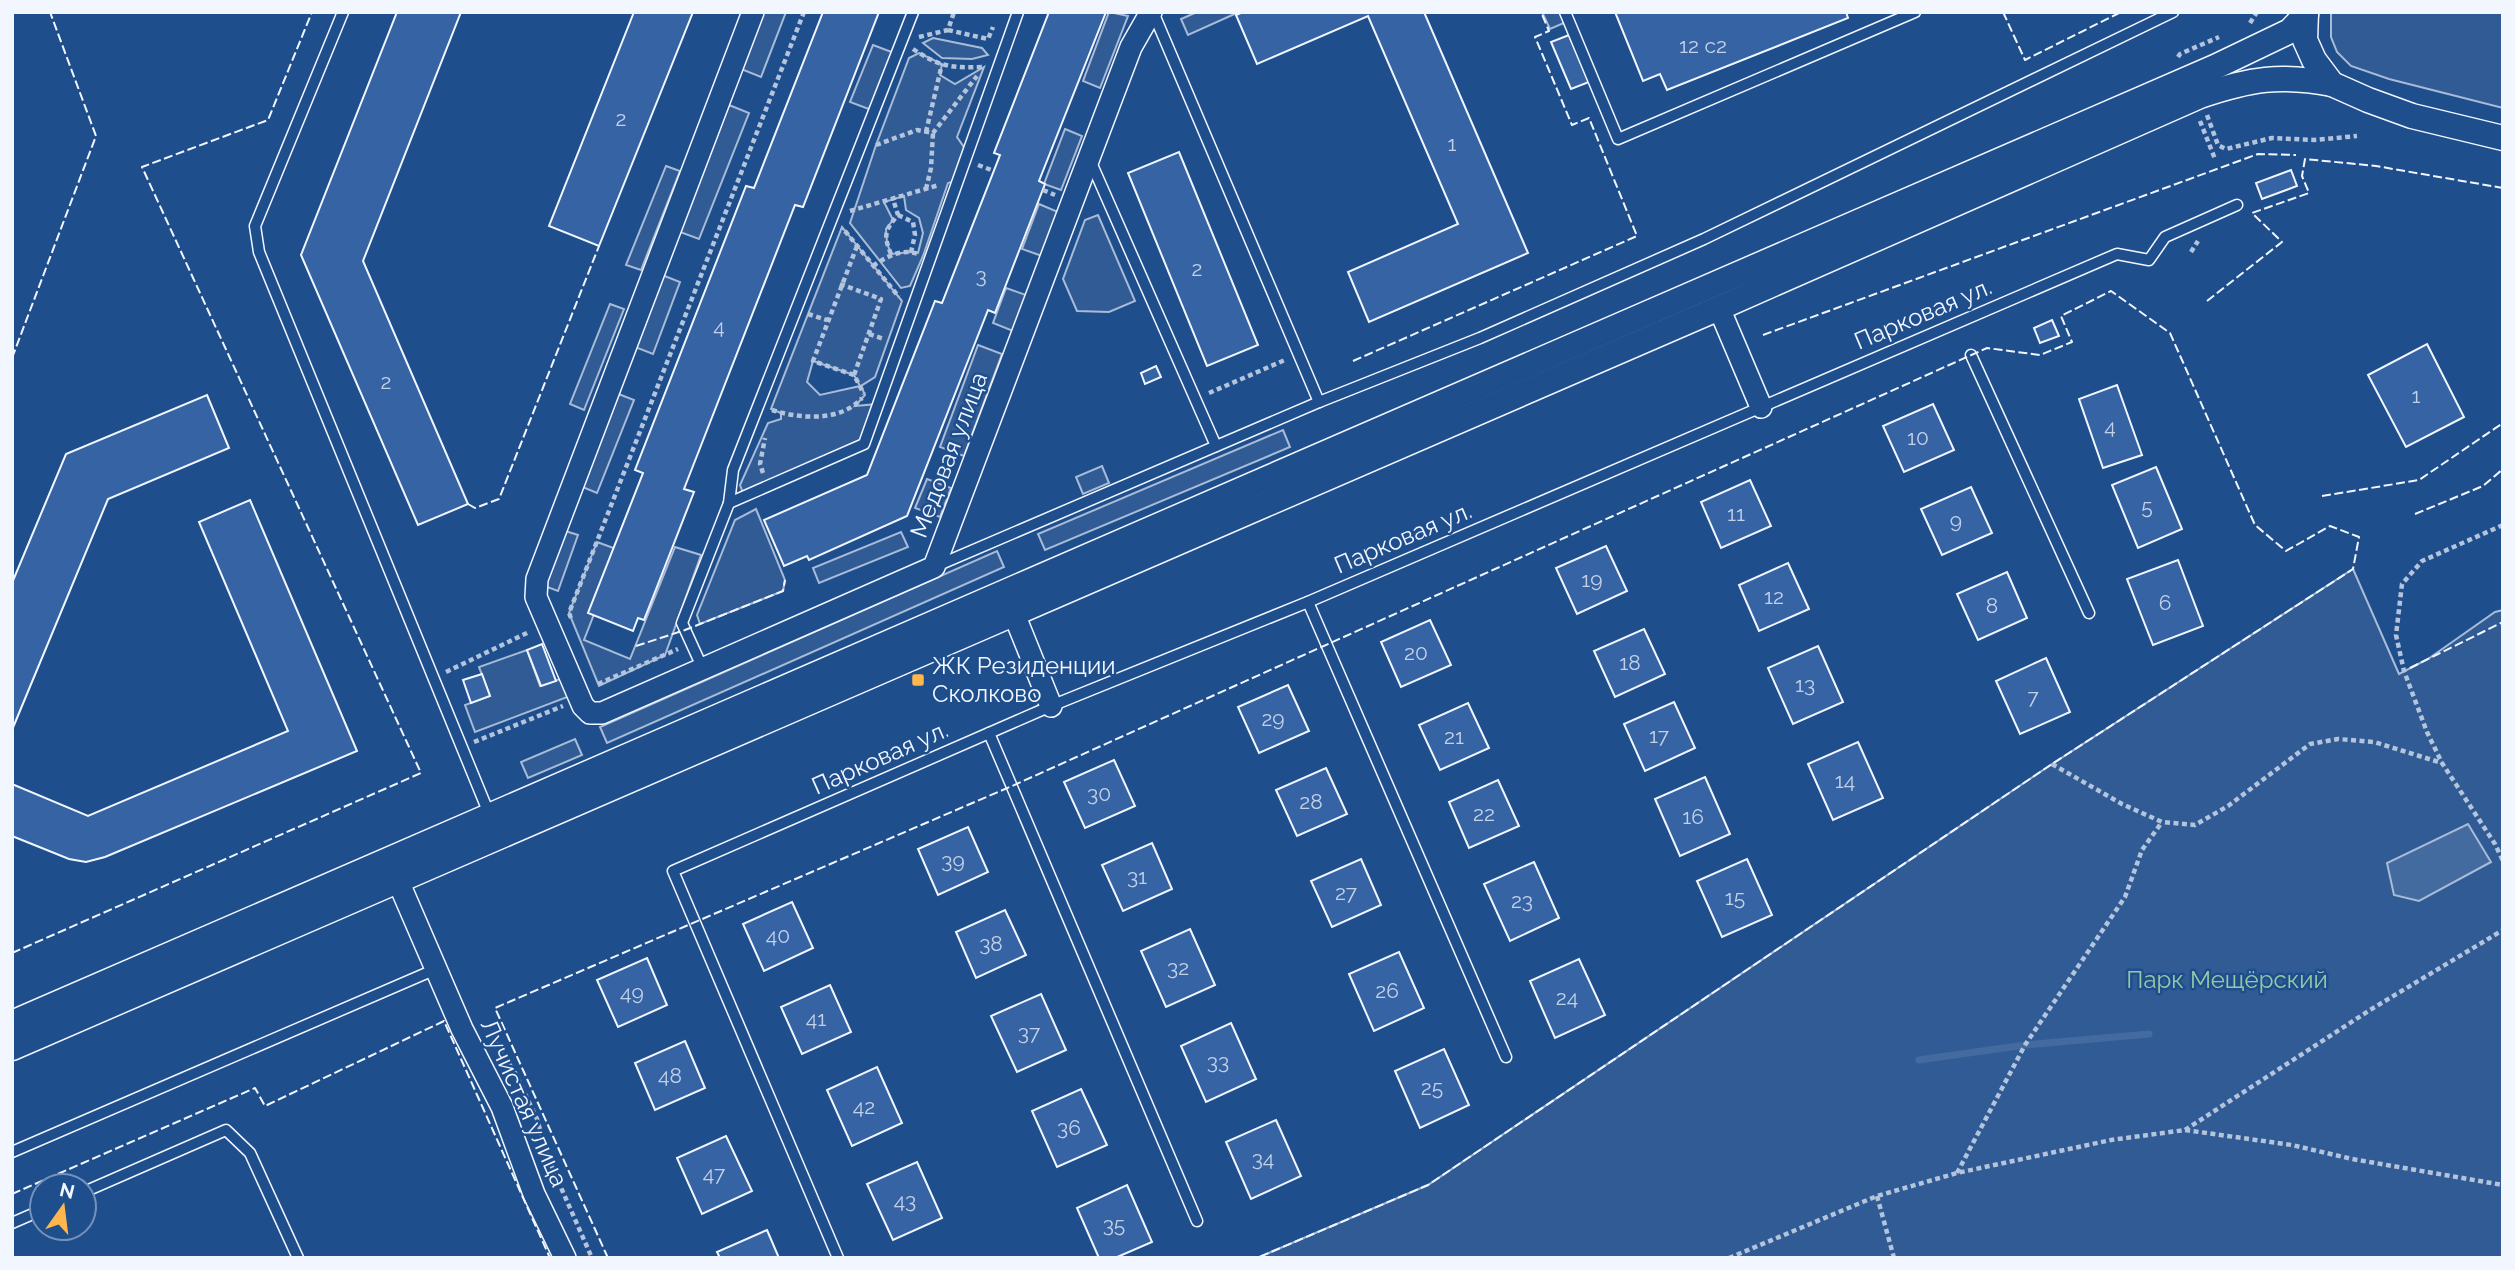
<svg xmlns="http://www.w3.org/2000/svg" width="2515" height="1270" font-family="Raleway,sans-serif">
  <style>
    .built { fill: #305b95; stroke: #a8bbd7; stroke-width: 2; fill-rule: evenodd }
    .water { fill: #446ba0; stroke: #a8bbd7; stroke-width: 2 }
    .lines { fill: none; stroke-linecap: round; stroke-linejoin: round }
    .stream { stroke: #446ba0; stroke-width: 7 }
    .building { fill: #3563a3; stroke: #f2f6ff; stroke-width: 2 }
    .service-casing { stroke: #f2f6ff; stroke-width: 13 }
    .minor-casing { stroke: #f2f6ff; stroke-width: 24 }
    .tertiary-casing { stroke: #f2f6ff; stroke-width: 27 }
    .path { stroke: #b3c4dc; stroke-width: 4.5; stroke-dasharray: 5 3.5; stroke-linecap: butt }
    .service { stroke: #1f4e8c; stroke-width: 10 }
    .minor { stroke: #1f4e8c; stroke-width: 21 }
    .tertiary { stroke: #1f4e8c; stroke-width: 24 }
    .fence { stroke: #f2f6ff; stroke-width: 2; stroke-dasharray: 9 3.5; stroke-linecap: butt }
    .poi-dot { fill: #ffb74d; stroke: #1f4e8c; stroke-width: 2.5 }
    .labels { text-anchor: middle; stroke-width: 5; stroke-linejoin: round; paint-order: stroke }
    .number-label { font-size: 21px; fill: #c3d1e8 }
    .street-label { font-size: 24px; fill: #f2f6ff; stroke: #1f4e8c }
    .poi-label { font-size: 24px; fill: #f2f6ff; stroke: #1f4e8c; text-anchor: start }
    .park-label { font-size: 24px; fill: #97c8a6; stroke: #1f4e8c }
  </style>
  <rect width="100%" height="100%" fill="#1f4e8c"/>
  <g class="built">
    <polygon points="763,12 786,12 761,77 741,69"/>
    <polygon points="1109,12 1128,16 1100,88 1083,81"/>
    <polygon points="1197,12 1239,12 1188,35 1181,19"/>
    <polygon points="1542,12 1560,12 1564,23 1550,29"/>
    <polygon points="2331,12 2503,12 2503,108 2389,79 2351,66 2337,52 2331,37"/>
    <polygon points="933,38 982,48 988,55 972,59 942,58 923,43"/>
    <polygon points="873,45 897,54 874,111 850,102"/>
    <path d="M919 53 942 64 940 75 955 84 984 67 957 137 968 153 958 180 948 183 923 256 910 286 901 288 850 223 876 145 909 58ZM904 196 906 210 919 218 923 233 918 253 911 252 891 254 887 243 886 229 893 220 884 202Z"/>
    <polygon points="729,105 749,113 699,239 680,232"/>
    <polygon points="1065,129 1082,136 1061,190 1044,184"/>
    <polygon points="666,166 680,171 641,270 626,265"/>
    <polygon points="1039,204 1058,212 1042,256 1022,249"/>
    <polygon points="1098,215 1135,301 1109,312 1077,311 1063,279 1085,220"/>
    <path d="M842 227 902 301 875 377 861 386 865 395 855 406 878 404 864 444 744 496 740 485 768 423 781 419V413L771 409ZM813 361 854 375 860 386 820 395 807 382Z"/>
    <polygon points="662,275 680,282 653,354 635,347"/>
    <polygon points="1006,288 1026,295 1013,331 993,323"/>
    <polygon points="610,304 624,309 584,410 570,404"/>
    <polygon points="978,345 1002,354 964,456 940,447"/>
    <polygon points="616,393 634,400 597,493 580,486"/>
    <polygon points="1283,430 1290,447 1045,550 1038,534"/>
    <polygon points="1102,466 1109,483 1083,494 1076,477"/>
    <polygon points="927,479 951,488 940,517 915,508"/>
    <polygon points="756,509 785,580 783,591 700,624 697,615 735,520"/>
    <polygon points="559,529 578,535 558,591 539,584"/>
    <polygon points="901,532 908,547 819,583 813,568"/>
    <polygon points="597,542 619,550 584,640 630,659 675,547 701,555 665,655 599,686 569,613"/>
    <polygon points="997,551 1004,567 607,743 600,727"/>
    <polygon points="2353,569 2399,674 2428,659 2495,612 2503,610 2503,1258 1257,1258 1428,1185 2052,764"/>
    <polygon points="527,650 540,686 563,678 570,696 475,732 465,705 490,696 479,667"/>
    <polygon points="575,739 582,755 528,778 521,762"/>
  </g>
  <polygon class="water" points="2468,824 2491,862 2419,901 2394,895 2387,863"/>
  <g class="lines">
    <polyline class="stream" points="1919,1060 2025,1045 2149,1034"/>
  </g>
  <g class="building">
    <polygon points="397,12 461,12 363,261 468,504 418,525 301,255"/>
    <polygon points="634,12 693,12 599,246 549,226"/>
    <polygon points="823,12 879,12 803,207 795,205 684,489 694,492 644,620 638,618 633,631 588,613 643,473 635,470 746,186 754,188"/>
    <polygon points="1049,12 1106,12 1039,181 1045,184 1019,251 995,313 988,310 907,516 809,560 807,556 784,566 764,520 867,475 935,301 942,303 1000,155 994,153"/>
    <polygon points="1243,12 1424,12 1528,253 1369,322 1348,272 1458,224 1368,16 1257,64 1236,15"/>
    <polygon points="1615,12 1846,12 1848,18 1667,90 1660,74 1643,81"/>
    <polygon points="1569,35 1589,82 1571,89 1551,42"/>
    <polygon points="1179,152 1258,345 1207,366 1128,173"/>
    <polygon points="2291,170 2297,186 2262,199 2256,183"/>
    <polygon points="2052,320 2059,336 2040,343 2034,328"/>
    <polygon points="2427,344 2464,417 2406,447 2368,375"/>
    <polygon points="1156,366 1161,377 1145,384 1141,373"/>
    <polygon points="2117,385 2142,455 2103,468 2079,399"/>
    <polygon points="207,395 229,448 108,499 12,730 12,583 66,454"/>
    <polygon points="1933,404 1954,450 1904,472 1883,426"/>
    <polygon points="2156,467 2182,529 2138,548 2112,485"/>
    <polygon points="1750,480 1771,526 1721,548 1701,502"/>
    <polygon points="1971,487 1992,533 1942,555 1921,509"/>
    <polygon points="250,500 357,751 105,857 86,862 69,859 12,836 12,784 88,816 288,731 199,522"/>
    <polygon points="1606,546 1627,591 1577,614 1556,568"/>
    <polygon points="2178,560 2203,626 2153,645 2127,579"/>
    <polygon points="1788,563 1809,609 1759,631 1739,585"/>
    <polygon points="2007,572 2027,618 1978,640 1957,594"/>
    <polygon points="1430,620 1451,665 1401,687 1381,642"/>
    <polygon points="1644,629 1665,674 1615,697 1594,651"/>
    <polygon points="542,644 556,681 541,686 527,650"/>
    <polygon points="1818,646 1843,702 1793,724 1768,668"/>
    <polygon points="2046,658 2070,712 2020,734 1996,681"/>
    <polygon points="482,674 490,696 471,703 463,680"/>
    <polygon points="1288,685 1309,731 1259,753 1238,707"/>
    <polygon points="1674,702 1695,748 1645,771 1624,724"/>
    <polygon points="1468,703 1489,748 1440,770 1419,725"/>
    <polygon points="1858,742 1883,798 1833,820 1808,764"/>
    <polygon points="1114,760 1135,806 1085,828 1064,782"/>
    <polygon points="1326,768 1347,814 1297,836 1276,790"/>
    <polygon points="1705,777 1730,834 1680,856 1655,799"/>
    <polygon points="1498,780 1519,826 1469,848 1449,802"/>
    <polygon points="968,827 988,872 938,895 918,849"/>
    <polygon points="1152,843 1172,889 1123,911 1102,865"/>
    <polygon points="1361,859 1381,905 1332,927 1311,881"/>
    <polygon points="1747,859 1772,915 1722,937 1697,881"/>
    <polygon points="1534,862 1559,918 1510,941 1484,884"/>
    <polygon points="792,902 813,948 764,971 743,924"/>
    <polygon points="1005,910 1026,955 976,978 956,932"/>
    <polygon points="1190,929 1215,985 1166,1007 1141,951"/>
    <polygon points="1399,952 1424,1008 1374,1031 1349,974"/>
    <polygon points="647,958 667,1005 618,1027 597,980"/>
    <polygon points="1579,959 1605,1015 1555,1038 1530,981"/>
    <polygon points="830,985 851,1032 802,1054 781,1007"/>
    <polygon points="1041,994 1066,1050 1017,1072 991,1016"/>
    <polygon points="1231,1023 1256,1079 1206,1102 1181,1046"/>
    <polygon points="685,1041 705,1088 655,1110 635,1063"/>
    <polygon points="1444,1049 1469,1105 1420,1128 1395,1071"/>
    <polygon points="877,1067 902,1123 852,1146 827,1090"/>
    <polygon points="1081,1089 1107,1145 1057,1167 1032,1111"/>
    <polygon points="1276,1120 1301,1176 1251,1199 1226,1142"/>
    <polygon points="726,1136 752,1191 702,1214 677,1158"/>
    <polygon points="917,1162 942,1218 893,1240 867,1184"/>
    <polygon points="1127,1185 1152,1242 1115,1258 1099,1258 1077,1208"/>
    <polygon points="767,1230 779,1258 720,1258 717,1252"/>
  </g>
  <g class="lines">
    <defs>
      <g id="service">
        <polyline points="343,12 255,226 259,252 490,816"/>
        <polyline points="1153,12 1319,402"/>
        <polyline points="1565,12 1618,139 1915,12"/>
        <polyline points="1090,160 1216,446"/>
        <polyline points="1971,355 2089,613"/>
        <polyline points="729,503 733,470 913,12"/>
        <polyline points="934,567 1319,402 1480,338 1704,239 2173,12"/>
        <polyline points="1308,602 1506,1057"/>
        <polyline points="703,669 682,623 729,503 864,444 1018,12"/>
        <polyline points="989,733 1197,1221"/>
        <polyline points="12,1152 436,969"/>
        <polyline points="84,1192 226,1130 250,1153 298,1258"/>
        <polyline points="12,1223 42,1210"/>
        <polyline points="838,1258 673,871 1051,706 1308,602 2117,254 2149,260 2165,237 2237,205"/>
      </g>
      <g id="minor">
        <polyline points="753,12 537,579 536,597 583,706 590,713 602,713 934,567 1131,47 1151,12"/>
        <polyline points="1719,308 1761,407"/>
        <polyline points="1014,614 1051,706"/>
        <polyline points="398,881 462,1029 502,1107 534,1194 565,1258"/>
      </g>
      <g id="tertiary">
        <polyline points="2306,12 2305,40 2314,60 2332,84 2368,100 2412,116 2503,138"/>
        <polyline points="12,1023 2215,67 2290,31 2306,14"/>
        <path d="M12 1048 1719 308 2200 96C2250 79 2280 74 2332 84"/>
      </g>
    </defs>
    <use href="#service" class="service-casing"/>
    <use href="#minor" class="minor-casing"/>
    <use href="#tertiary" class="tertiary-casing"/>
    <g class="path">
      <polyline points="2250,23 2257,12"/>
      <polyline points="948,30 988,39 993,27"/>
      <polyline points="919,37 948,30 954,12"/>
      <path d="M913 49C940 67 951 68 983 67"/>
      <polyline points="2178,57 2180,54 2219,37"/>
      <polyline points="2207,115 2218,145 2226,149 2272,138 2314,140 2357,136"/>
      <polyline points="2200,121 2215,159"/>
      <polyline points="926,132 942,64"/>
      <polyline points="876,145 917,130 933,133 977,76"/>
      <polyline points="978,165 994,171"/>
      <polyline points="926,189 931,168 933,133"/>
      <polyline points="1043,190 1055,195"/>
      <polyline points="850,211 939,185"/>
      <polyline points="898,215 913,222 915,235 911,252"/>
      <polyline points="845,231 899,297"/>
      <polyline points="857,246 813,361 854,375 864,394"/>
      <polyline points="2191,252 2198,241"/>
      <path d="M891 254C883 235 885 230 898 215L893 199"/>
      <path d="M873 266C886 257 901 248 918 254"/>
      <polyline points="840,284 881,299 854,375"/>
      <polyline points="808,314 827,320"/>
      <polyline points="869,334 884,339"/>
      <polyline points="1209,393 1285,360"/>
      <path d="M772 410C800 419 841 422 862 398"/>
      <polyline points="763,473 760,464 765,438"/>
      <polyline points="2503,525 2422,561 2402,584 2396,635 2404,671 2427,732 2442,763 2495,844 2503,861"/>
      <polyline points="571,618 569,613 804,12"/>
      <polyline points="446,672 529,632"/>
      <polyline points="598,684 678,649"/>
      <polyline points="474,742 563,706"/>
      <polyline points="2052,764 2122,804 2162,822 2195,825 2228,806 2310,744 2338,739 2374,742 2442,763"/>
      <polyline points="495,1042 515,1073 537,1119 548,1158 592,1258"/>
      <polyline points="2185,1130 2370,1010 2503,930"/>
      <polyline points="1957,1173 2025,1045 2125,897 2142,850 2162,822"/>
      <polyline points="1877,1196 1894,1258"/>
      <polyline points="1729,1258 1877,1196 1957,1173 2111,1140 2185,1130 2292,1145 2352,1159 2503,1185"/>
    </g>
    <use href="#service" class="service"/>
    <use href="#minor" class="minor"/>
    <use href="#tertiary" class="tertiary"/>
    <g class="fence">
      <polyline points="2003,12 2025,60 2121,12"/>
      <polyline points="2207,301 2282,242 2252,213 2309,193 2302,176 2305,159 2376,166 2503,188"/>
      <polyline points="1763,335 2258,154 2296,155"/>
      <polyline points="12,358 96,136 50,12"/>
      <polyline points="1353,361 1637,236 1589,118 1572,125 1535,37 1549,31 1541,12"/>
      <polyline points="2322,496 2419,480 2503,423"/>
      <polyline points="468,504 475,508 499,499 599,246"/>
      <polyline points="2415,514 2483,486 2503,469"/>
      <polyline points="636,646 685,630 783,591 785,580"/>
      <polyline points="2410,668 2503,622"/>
      <polyline points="12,953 421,773 142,167 268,120 312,12"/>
      <polyline points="12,1194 255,1088 265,1106 444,1021 550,1258"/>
      <polyline points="608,1258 495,1008 1012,786 1987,348 2040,355 2072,342 2061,316 2111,291 2170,333 2255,525 2286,551 2330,526 2359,537 2353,569 2052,764 1428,1185 1257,1258"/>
    </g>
  </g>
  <rect class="poi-dot" x="911" y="673" width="14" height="14" rx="3.5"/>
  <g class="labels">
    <g class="number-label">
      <text x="1703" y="53">12 с2</text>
      <text x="621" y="126">2</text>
      <text x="1452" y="151">1</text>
      <text x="1197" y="276">2</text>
      <text x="981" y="283">3</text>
      <text x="719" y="334">4</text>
      <text x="386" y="389">2</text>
      <text x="2416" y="403">1</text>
      <text x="2110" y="434">4</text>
      <text x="1918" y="445">10</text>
      <text x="2147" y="514">5</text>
      <text x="1736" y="521">11</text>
      <text x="1956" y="528">9</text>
      <text x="1592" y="587">19</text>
      <text x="1774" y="604">12</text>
      <text x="2165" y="610">6</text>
      <text x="1992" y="613">8</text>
      <text x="1416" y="660">20</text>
      <text x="1630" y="670">18</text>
      <text x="1805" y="692">13</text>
      <text x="2033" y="704">7</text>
      <text x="1273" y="726">29</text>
      <text x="1659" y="743">17</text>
      <text x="1454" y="744">21</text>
      <text x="1845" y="788">14</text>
      <text x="1099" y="801">30</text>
      <text x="1311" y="809">28</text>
      <text x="1484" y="821">22</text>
      <text x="1693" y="824">16</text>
      <text x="953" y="868">39</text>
      <text x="1137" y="884">31</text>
      <text x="1346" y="900">27</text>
      <text x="1735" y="905">15</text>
      <text x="1522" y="908">23</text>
      <text x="778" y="943">40</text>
      <text x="991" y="951">38</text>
      <text x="1178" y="975">32</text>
      <text x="1387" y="998">26</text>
      <text x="632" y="1000">49</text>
      <text x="1567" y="1005">24</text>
      <text x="816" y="1026">41</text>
      <text x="1029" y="1040">37</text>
      <text x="1218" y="1069">33</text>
      <text x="670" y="1083">48</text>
      <text x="1432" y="1095">25</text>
      <text x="864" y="1114">42</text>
      <text x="1069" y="1135">36</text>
      <text x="1263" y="1166">34</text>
      <text x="714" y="1181">47</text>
      <text x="905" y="1208">43</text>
      <text x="1114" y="1232">35</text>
    </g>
    <g class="street-label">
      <text transform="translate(1923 314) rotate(-23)" y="8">Парковая ул.</text>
      <text transform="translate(949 455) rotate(-69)" y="8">Медовая улица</text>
      <text transform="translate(1403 538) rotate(-23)" y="8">Парковая ул.</text>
      <text transform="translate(880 758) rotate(-24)" y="8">Парковая ул.</text>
      <text transform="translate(524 1103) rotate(66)" y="8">Лучистая улица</text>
    </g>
    <g class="poi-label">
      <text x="932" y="674">ЖК Резиденции<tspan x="932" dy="28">Сколково</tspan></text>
    </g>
    <g class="park-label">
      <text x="2227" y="988">Парк Мещёрский</text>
    </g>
  </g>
  <rect width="2515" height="1270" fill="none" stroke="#f2f6ff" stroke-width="28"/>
  <g transform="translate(63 1207) rotate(14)"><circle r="33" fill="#1f4e8c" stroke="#7391ba" stroke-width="2"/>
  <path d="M0-5L12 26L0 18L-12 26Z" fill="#ffb74d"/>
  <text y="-10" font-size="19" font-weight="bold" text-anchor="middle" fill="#f2f6ff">N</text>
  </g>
</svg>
